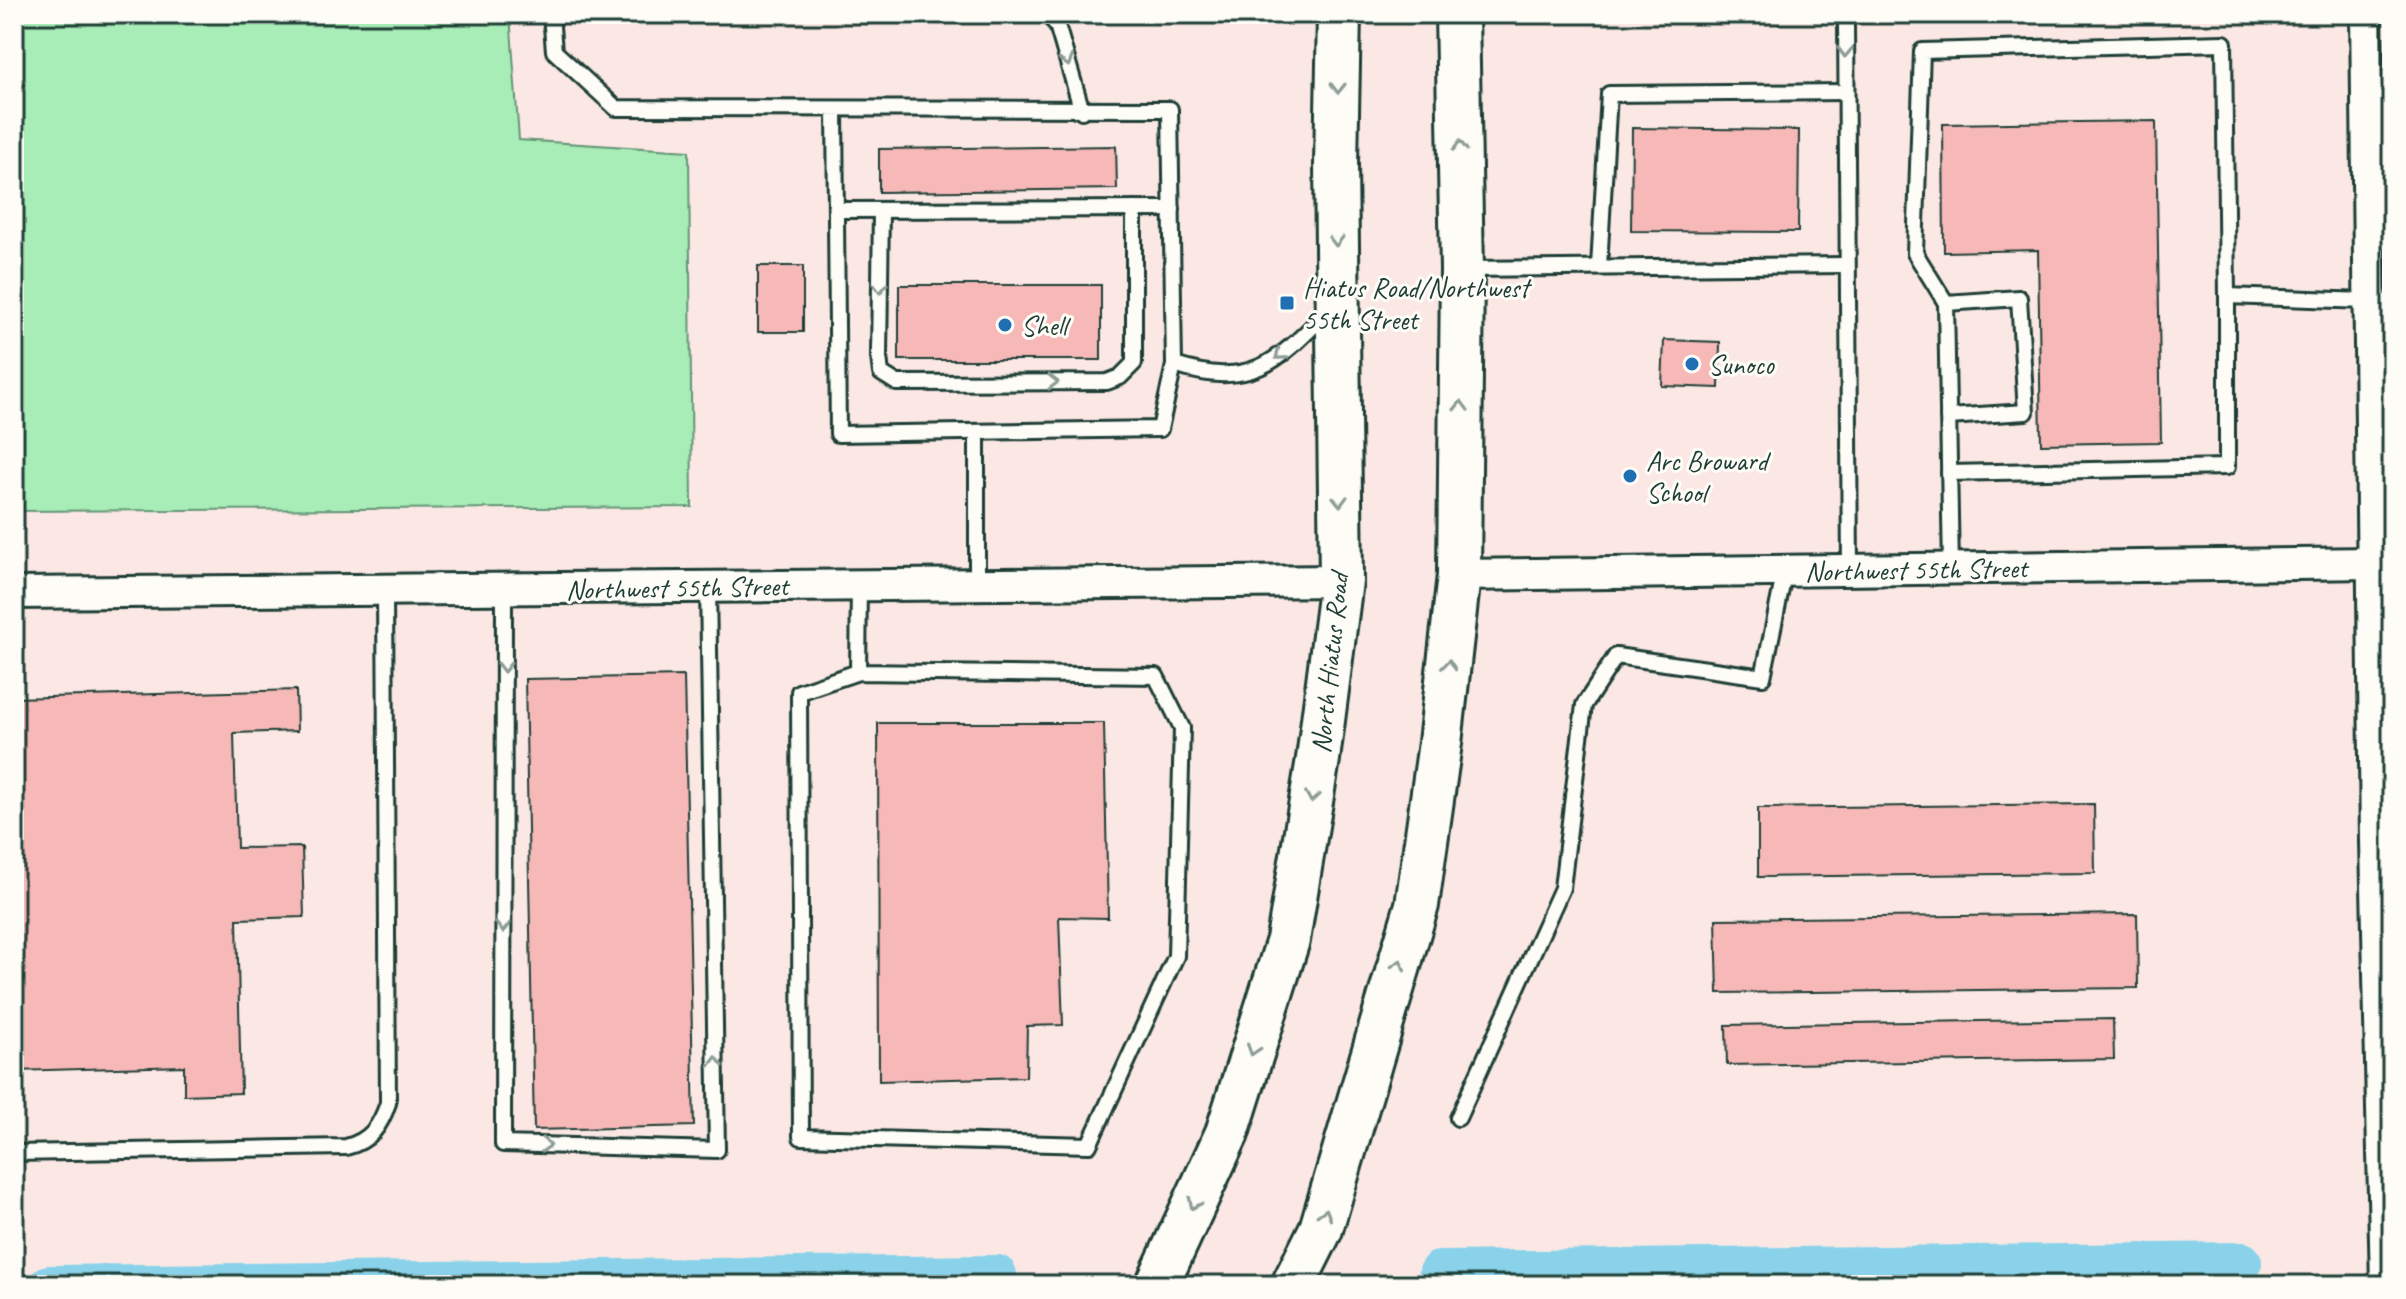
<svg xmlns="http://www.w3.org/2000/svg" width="2406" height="1299" font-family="Caveat,sans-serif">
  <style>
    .green { fill: #a8ecb7; stroke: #649476; stroke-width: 2 }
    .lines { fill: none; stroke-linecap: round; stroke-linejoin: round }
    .canal { stroke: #89d2ea; stroke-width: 40 }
    .building { fill: #f6b9b8; stroke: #1f3d34; stroke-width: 2 }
    .service-casing { stroke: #1f3d34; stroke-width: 20 }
    .minor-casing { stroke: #1f3d34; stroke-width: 36 }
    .secondary-casing { stroke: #1f3d34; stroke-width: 48 }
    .service { stroke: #fdfcf7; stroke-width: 14 }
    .minor { stroke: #fdfcf7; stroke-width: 30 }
    .secondary { stroke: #fdfcf7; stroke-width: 42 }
    .oneway { stroke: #8e9c96 }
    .poi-dot { fill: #1f6fb2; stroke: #fdfcf7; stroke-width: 3 }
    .labels { text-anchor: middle; stroke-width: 6; stroke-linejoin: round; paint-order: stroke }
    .poi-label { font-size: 28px; fill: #1f3d34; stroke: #fdfcf7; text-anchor: start }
    .street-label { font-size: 28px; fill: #1f3d34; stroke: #fdfcf7 }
  </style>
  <rect width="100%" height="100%" fill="#fbe8e4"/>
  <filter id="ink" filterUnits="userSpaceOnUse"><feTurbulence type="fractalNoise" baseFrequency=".0125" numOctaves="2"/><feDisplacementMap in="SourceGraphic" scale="16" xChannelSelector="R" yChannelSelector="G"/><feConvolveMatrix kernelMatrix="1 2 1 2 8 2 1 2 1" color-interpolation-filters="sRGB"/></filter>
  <g filter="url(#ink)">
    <polygon class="green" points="14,14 510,14 519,140 689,151 692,507 14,511"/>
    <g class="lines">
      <g class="canal">
        <polyline points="1439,1271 2242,1262"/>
        <polyline points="49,1285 997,1275"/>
      </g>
    </g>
    <g class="building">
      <polygon points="2156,121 2161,442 2041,444 2038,250 1944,252 1943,124"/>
      <polygon points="1632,128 1799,130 1798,232 1631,231"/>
      <polygon points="1116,146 1117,189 879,192 879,149"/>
      <rect x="758" y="266" width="45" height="66"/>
      <rect x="899" y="285" width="202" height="75"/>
      <polygon points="1664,340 1720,342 1719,388 1662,386"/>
      <polygon points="684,676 694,1126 534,1130 525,679"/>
      <polygon points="296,690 297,731 234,733 237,848 302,847 304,917 237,919 241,1093 184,1095 184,1066 14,1071 14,698"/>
      <polygon points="878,723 1104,723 1108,918 1059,917 1063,1025 1027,1026 1026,1077 879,1081"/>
      <polygon points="2094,804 2095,873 1758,877 1758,808"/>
      <polygon points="2137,914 2138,988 1718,993 1716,919"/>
      <polygon points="2113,1019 2114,1059 1727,1065 1726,1025"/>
    </g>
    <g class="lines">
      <defs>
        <g id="service">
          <polyline points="551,14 554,51 616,108 1170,109 1174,365 1160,429 838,434 835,109"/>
          <polyline points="1047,14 1057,25 1082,111"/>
          <polyline points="1840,14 1846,23 1850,569"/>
          <polyline points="836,210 1172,209"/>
          <polyline points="881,210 879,357 881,373 897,383 1107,382 1120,377 1134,363 1134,209"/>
          <polyline points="1599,267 1609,94 1844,92"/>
          <polyline points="1467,269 1846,265"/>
          <polyline points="1946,303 2019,298 2026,412 1948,417"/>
          <path d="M1174 365C1250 389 1276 364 1328 311"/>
          <polyline points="1949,473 2227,467 2227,296"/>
          <polyline points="1951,568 1946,303 1915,253 1922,51 2224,43 2227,296 2392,302"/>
          <polyline points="977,584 977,433"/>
          <polyline points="504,589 503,1144 717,1150 708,587"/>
          <polyline points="858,672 799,692 801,1137 1089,1145 1176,956 1182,728 1156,676 858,672 859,586"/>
          <polyline points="1458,1118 1562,888 1584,705 1616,656 1763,677 1785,570"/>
          <path d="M14 1153 346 1147C370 1141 380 1127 388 1103L385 590"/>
        </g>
        <g id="minor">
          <polyline points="2366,14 2376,841 2386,1285"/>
          <polyline points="1459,575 2373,563"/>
          <polyline points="14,593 1341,581"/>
        </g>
        <g id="secondary">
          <polyline points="1157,1285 1227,1133 1288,940 1318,759 1341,581 1336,163 1339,14"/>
          <polyline points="1293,1285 1321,1229 1417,905 1440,743 1459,575 1462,269 1457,14"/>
        </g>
      </defs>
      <use href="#service" class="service-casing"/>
      <use href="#minor" class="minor-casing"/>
      <use href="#secondary" class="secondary-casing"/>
      <use href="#service" class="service"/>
      <use href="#minor" class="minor"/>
      <use href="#secondary" class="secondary"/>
    </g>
    <defs><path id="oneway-chevron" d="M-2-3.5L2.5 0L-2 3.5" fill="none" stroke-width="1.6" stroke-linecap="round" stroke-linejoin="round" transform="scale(2)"/></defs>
    <g class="oneway">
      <use href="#oneway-chevron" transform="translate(1845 52) rotate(92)"/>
      <use href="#oneway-chevron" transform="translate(1067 61) rotate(74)"/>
      <use href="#oneway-chevron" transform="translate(1338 88) rotate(91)"/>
      <use href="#oneway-chevron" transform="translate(1460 146) rotate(-91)"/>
      <use href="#oneway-chevron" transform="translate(1336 241) rotate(90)"/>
      <use href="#oneway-chevron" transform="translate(880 288) rotate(91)"/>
      <use href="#oneway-chevron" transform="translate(1280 355) rotate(141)"/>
      <use href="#oneway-chevron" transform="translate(1053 382)"/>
      <use href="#oneway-chevron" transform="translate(1461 406) rotate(-89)"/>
      <use href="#oneway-chevron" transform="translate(1340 501) rotate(89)"/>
      <use href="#oneway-chevron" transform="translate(1449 665) rotate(-84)"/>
      <use href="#oneway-chevron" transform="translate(504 667) rotate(90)"/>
      <use href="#oneway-chevron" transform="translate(1312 797) rotate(99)"/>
      <use href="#oneway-chevron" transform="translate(503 927) rotate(90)"/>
      <use href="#oneway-chevron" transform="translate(1399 965) rotate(-73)"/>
      <use href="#oneway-chevron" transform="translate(1253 1050) rotate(108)"/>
      <use href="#oneway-chevron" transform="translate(716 1062) rotate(-91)"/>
      <use href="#oneway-chevron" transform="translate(546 1145) rotate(2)"/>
      <use href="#oneway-chevron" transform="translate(1194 1204) rotate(115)"/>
      <use href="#oneway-chevron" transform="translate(1325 1214) rotate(-73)"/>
    </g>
  </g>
  <g class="poi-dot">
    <rect x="1279" y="295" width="16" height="16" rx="4"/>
    <circle cx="1005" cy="325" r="8"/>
    <circle cx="1692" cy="364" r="8"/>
    <circle cx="1630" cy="476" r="8"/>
  </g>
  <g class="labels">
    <g class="poi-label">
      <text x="1303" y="297">Hiatus Road/Northwest<tspan x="1303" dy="32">55th Street</tspan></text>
      <text x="1021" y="335">Shell</text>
      <text x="1708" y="374">Sunoco</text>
      <text x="1646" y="470">Arc Broward<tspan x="1646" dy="32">School</tspan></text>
    </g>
    <g class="street-label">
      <text transform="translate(1916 569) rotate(-1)" y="10">Northwest 55th Street</text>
      <text transform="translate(677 587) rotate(-1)" y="10">Northwest 55th Street</text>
      <text transform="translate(1329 663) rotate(-84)" y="10">North Hiatus Road</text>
    </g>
  </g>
  <rect width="2406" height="1299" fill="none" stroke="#fdfcf7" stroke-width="48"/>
  <rect x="24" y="24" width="2358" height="1251" fill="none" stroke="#1f3d34" stroke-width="3" filter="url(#ink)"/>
</svg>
